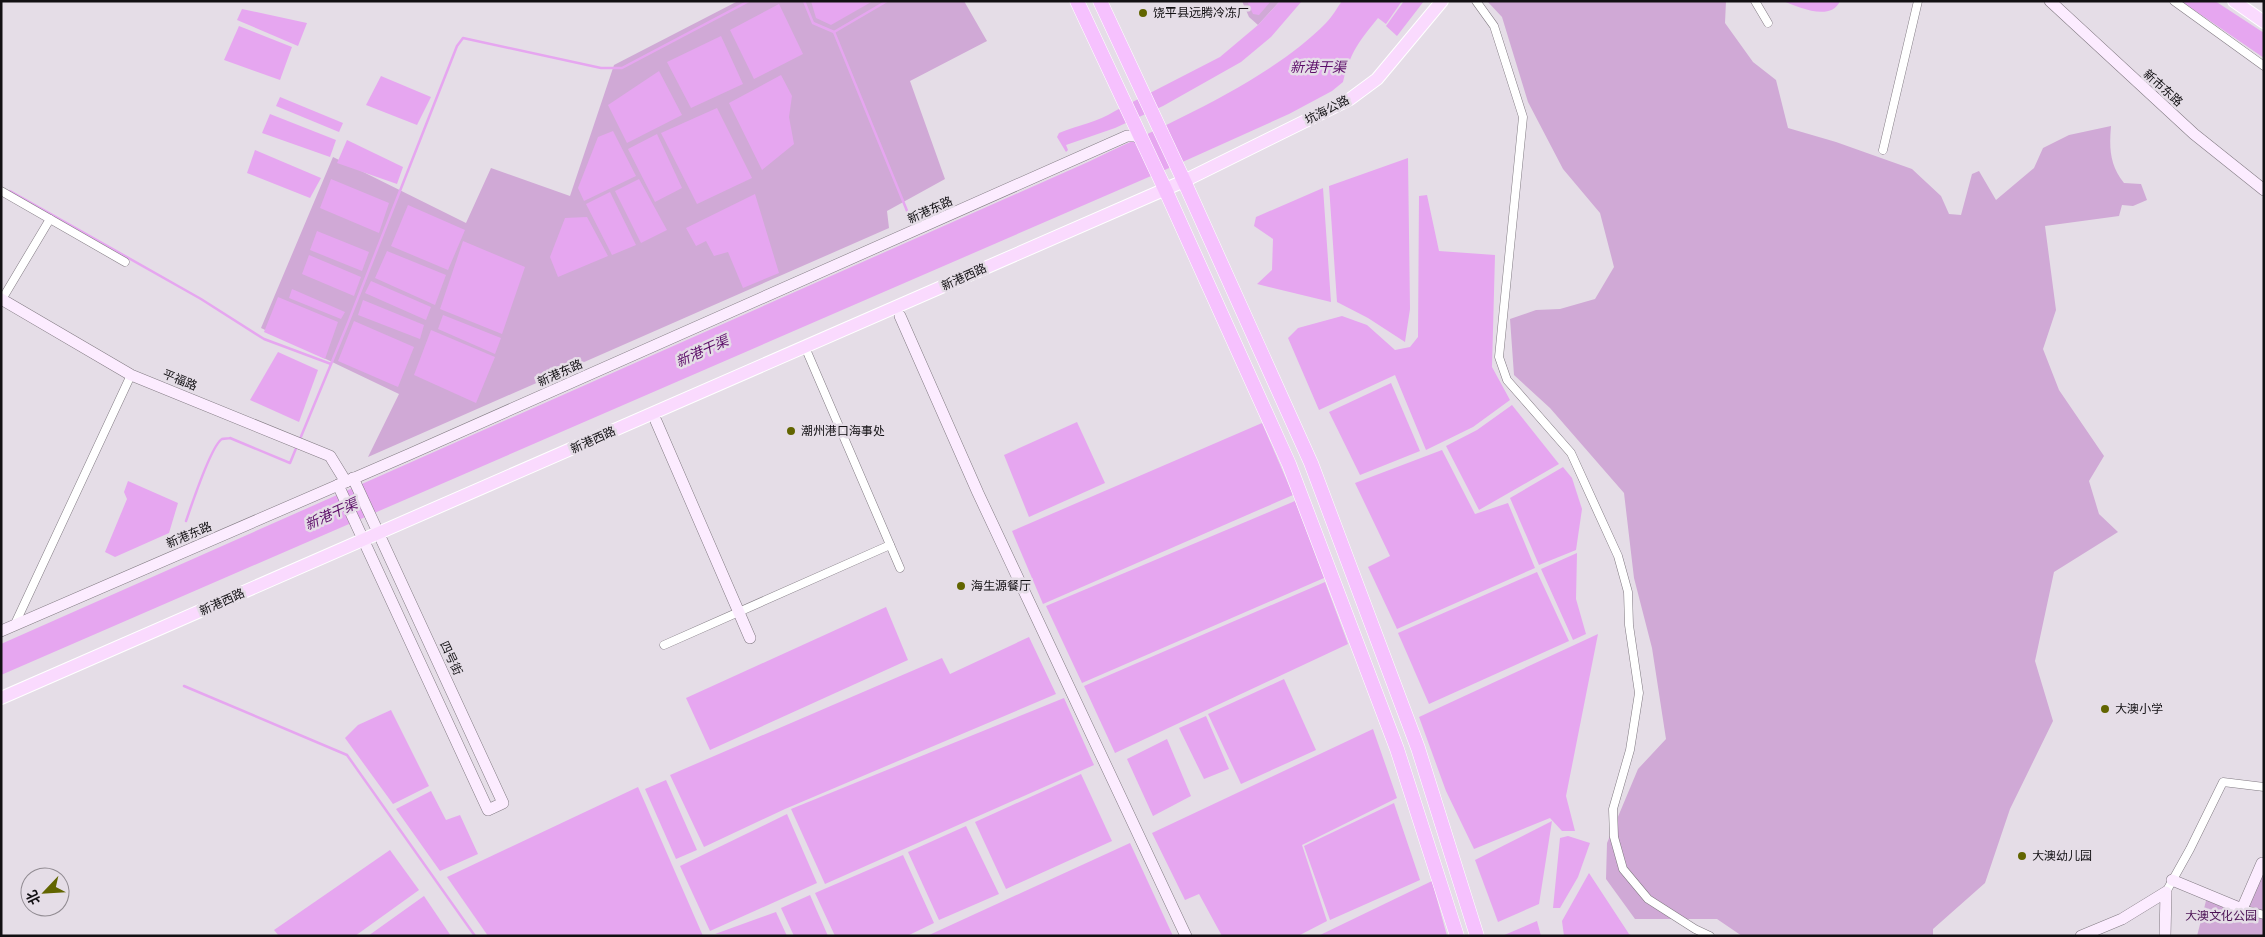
<svg xmlns="http://www.w3.org/2000/svg" width="2265" height="937" font-family="'Noto Sans','Noto Sans SC',sans-serif">
  <style>
    .green { fill: #d0a9d6 }
    .water { fill: #e6a6f0 }
    .lines { fill: none; stroke-linecap: round; stroke-linejoin: round }
    .stream { stroke: #e6a6f0; stroke-width: 2.5 }
    .street-casing { stroke: #827b83; stroke-width: 9 }
    .secondary-casing { stroke: #827b83; stroke-width: 12 }
    .primary-casing { stroke: #fff; stroke-width: 14 }
    .highway-casing { stroke: #fff; stroke-width: 15 }
    .street { stroke: #fff; stroke-width: 8 }
    .secondary { stroke: #fcecff; stroke-width: 11 }
    .primary { stroke: #fadafe; stroke-width: 12 }
    .highway { stroke: #f6c1fe; stroke-width: 14 }
    .poi-dot { fill: #626500; stroke: #e5dde7; stroke-width: 2 }
    .labels { text-anchor: middle; stroke-width: 5; stroke-linejoin: round; paint-order: stroke }
    .poi-label { font-size: 12px; fill: #121013; stroke: #e5dde7; text-anchor: start }
    .street-label { font-size: 12px; fill: #121013; stroke: #e5dde7 }
    .park-label { font-size: 12px; fill: #4a1153; stroke: #e5dde7 }
    .water-label { font-size: 14px; font-style: italic; fill: #5c0d68; stroke: #e5dde7 }
  </style>
  <rect width="100%" height="100%" fill="#e5dde7"/>
  <g class="green">
    <polygon points="738,1 964,1 987,41 910,81 945,179 887,211 889,228 368,457 399,394 261,328 333,157 466,223 491,168 570,196 614,65"/>
    <polygon points="1242,1 1280,1 1258,25 1249,17"/>
    <path d="M1487 1H1726L1725 23 1753 62 1776 80 1788 128 1836 142 1912 169 1941 196 1949 214 1961 215 1972 174 1979 171 1996 200 2034 168 2043 148 2069 135 2111 126C2109 149 2110 165 2124 183L2141 184 2147 200 2133 206 2122 205 2119 216 2045 226 2056 310 2043 349 2059 390 2104 456 2089 481 2099 514 2118 532 2054 572 2035 661 2053 721 2010 809 1985 883 1933 929V936H1742L1717 919H1635L1606 879 1607 843 1638 769 1666 739 1652 648 1634 578 1624 493 1550 408 1514 375 1510 319 1536 310 1560 309 1595 299 1614 267 1600 213 1563 169 1528 102 1502 17Z"/>
    <polygon points="2264,862 2264,936 2197,936 2208,893 2243,902"/>
  </g>
  <g class="water">
    <polygon points="811,1 873,1 831,25 816,18"/>
    <polygon points="1247,1 1271,1 1259,15 1253,14"/>
    <path d="M1280 1H1302L1271 37 1241 62 1163 106 1115 128 1066 145 1068 150 1066 152 1057 137 1059 133C1078 125 1098 122 1115 111L1220 57 1258 25Z"/>
    <path d="M1342 1H1402L1386 24 1378 18C1359 41 1350 53 1343 82L1332 91 1289 114 1158 173 1 675V644L1088 162C1163 126 1268 82 1326 23 1332 17 1337 8 1342 1Z"/>
    <polygon points="1404,1 1424,1 1397,36 1386,26"/>
    <path d="M1783 1H1840C1831 22 1798 7 1783 1Z"/>
    <polygon points="2181,1 2215,1 2264,33 2264,58"/>
    <polygon points="779,4 803,54 754,79 730,30"/>
    <polygon points="242,9 307,23 298,46 237,20"/>
    <polygon points="239,26 292,47 280,80 224,60"/>
    <polygon points="721,36 743,84 691,108 667,62"/>
    <polygon points="659,71 682,115 627,143 608,105"/>
    <polygon points="781,75 792,96 789,117 794,144 762,170 729,103"/>
    <polygon points="381,76 431,97 417,125 366,105"/>
    <polygon points="280,97 343,123 339,132 276,106"/>
    <polygon points="717,108 752,178 697,204 661,133"/>
    <polygon points="270,114 336,140 330,157 262,133"/>
    <polygon points="613,131 636,176 584,201 578,188 598,137"/>
    <polygon points="657,134 682,188 655,202 628,149"/>
    <polygon points="347,140 403,167 397,184 337,163"/>
    <polygon points="255,150 321,178 310,198 247,173"/>
    <polygon points="1408,158 1410,309 1405,342 1368,318 1337,302 1329,186"/>
    <polygon points="331,179 389,203 379,233 320,208"/>
    <polygon points="639,179 667,230 641,243 615,191"/>
    <polygon points="1323,188 1331,302 1257,284 1272,270 1273,239 1254,226 1256,217"/>
    <polygon points="610,192 636,245 612,255 586,204"/>
    <polygon points="755,194 779,273 743,288 728,252 714,256 706,241 696,246 686,228"/>
    <polygon points="1427,195 1439,251 1495,255 1492,367 1510,400 1473,427 1426,450 1395,375 1319,410 1288,338 1298,328 1342,316 1367,325 1395,350 1410,347 1418,337 1419,196"/>
    <polygon points="408,205 465,230 448,270 391,246"/>
    <polygon points="587,217 608,256 558,277 550,257 565,218"/>
    <polygon points="317,231 369,252 362,271 310,250"/>
    <polygon points="463,241 525,267 502,334 440,309"/>
    <polygon points="387,251 446,275 435,305 375,278"/>
    <polygon points="309,255 361,277 354,296 302,274"/>
    <polygon points="371,281 431,307 426,320 365,293"/>
    <polygon points="292,289 345,312 341,319 289,298"/>
    <polygon points="278,297 338,322 325,359 264,332"/>
    <polygon points="363,300 424,325 420,339 358,315"/>
    <polygon points="443,315 501,338 495,354 438,329"/>
    <polygon points="354,321 414,347 398,387 338,361"/>
    <polygon points="431,330 495,357 476,403 414,375"/>
    <polygon points="278,352 318,370 299,422 250,400"/>
    <polygon points="1391,383 1420,451 1360,475 1329,412"/>
    <polygon points="1512,405 1559,464 1479,510 1446,446 1477,430"/>
    <polygon points="1077,422 1105,483 1029,517 1004,455"/>
    <polygon points="1262,423 1293,495 1043,604 1012,531"/>
    <polygon points="1442,450 1475,514 1508,503 1535,568 1397,629 1368,567 1390,556 1355,483"/>
    <polygon points="1563,467 1572,478 1582,509 1576,550 1539,565 1510,498"/>
    <polygon points="128,481 178,503 169,533 115,557 105,552 127,499 124,492"/>
    <polygon points="1295,501 1324,578 1082,683 1046,606"/>
    <polygon points="1577,553 1576,599 1586,634 1573,640 1541,569"/>
    <polygon points="1537,572 1569,641 1429,704 1398,633"/>
    <polygon points="1325,582 1348,644 1115,753 1084,686"/>
    <polygon points="886,607 908,660 710,750 686,698"/>
    <polygon points="1598,634 1566,796 1575,831 1562,831 1550,818 1474,849 1446,791 1419,717"/>
    <polygon points="1029,637 1056,694 785,809 704,847 670,775 942,658 950,674"/>
    <polygon points="1284,679 1316,750 1241,784 1208,714"/>
    <polygon points="1064,698 1094,765 825,884 791,809"/>
    <polygon points="391,710 429,786 393,804 345,738 358,725"/>
    <polygon points="1206,716 1229,769 1204,779 1179,728"/>
    <polygon points="1373,729 1397,798 1302,845 1327,921 1298,936 1222,936 1199,894 1185,900 1152,833"/>
    <polygon points="1167,739 1191,796 1153,816 1127,759"/>
    <polygon points="1081,774 1112,841 1006,889 975,822"/>
    <polygon points="666,780 697,850 676,859 645,789"/>
    <polygon points="638,787 703,936 488,936 447,877"/>
    <polygon points="431,791 446,820 460,815 478,854 440,871 396,809"/>
    <polygon points="1394,803 1420,880 1330,920 1304,846"/>
    <polygon points="787,814 817,883 710,931 680,866"/>
    <polygon points="1552,821 1539,904 1498,922 1475,860"/>
    <polygon points="966,826 999,894 939,920 908,852"/>
    <polygon points="1568,836 1590,843 1578,877 1560,908 1553,908 1560,838"/>
    <polygon points="1130,843 1173,936 927,936"/>
    <polygon points="390,850 419,890 355,936 279,936 274,930"/>
    <polygon points="903,855 934,923 907,936 835,936 815,893"/>
    <polygon points="1589,873 1629,934 1633,936 1564,936 1562,921"/>
    <polygon points="1432,881 1447,936 1318,936"/>
    <polygon points="810,895 828,936 794,936 781,908"/>
    <polygon points="424,896 451,936 368,936"/>
    <polygon points="776,912 787,936 715,934"/>
    <polygon points="1537,921 1541,936 1502,936"/>
  </g>
  <g class="lines">
    <g class="stream">
      <polyline points="804,1 813,23 834,32"/>
      <polyline points="887,1 834,32 912,223"/>
      <polyline points="10,191 201,299 264,339 331,364"/>
      <polyline points="300,439 348,323 457,46 463,38 601,68 622,68 749,1"/>
      <path d="M186 521C191 507 211 445 222 439 225 438 228 439 230 438L290 463 297 446"/>
      <polyline points="184,686 347,755 475,936"/>
    </g>
    <defs>
      <g id="street">
        <polyline points="1476,1 1494,26 1523,117 1499,357 1507,380 1571,453 1618,556 1628,592 1629,625 1639,693 1630,750 1613,809 1614,837 1623,869 1648,899 1695,929 1710,936"/>
        <polyline points="1755,1 1768,23"/>
        <polyline points="2174,1 2264,66"/>
        <polyline points="1883,150 1918,1"/>
        <polyline points="1,191 125,262"/>
        <polyline points="1,301 50,219"/>
        <polyline points="808,354 900,568"/>
        <polyline points="14,626 131,375"/>
        <polyline points="664,645 890,545"/>
        <polyline points="2166,892 2190,849 2223,782 2264,787"/>
        <polyline points="2242,909 2264,915"/>
      </g>
      <g id="secondary">
        <polyline points="2050,1 2194,134 2264,190"/>
        <polyline points="1,299 131,375 330,456 346,482"/>
        <polyline points="900,316 978,493 1186,936"/>
        <polyline points="656,421 750,638"/>
        <polyline points="338,485 488,810 503,803 353,478"/>
        <polyline points="1,631 410,454 1127,136 1135,136 1143,140"/>
        <polyline points="2172,880 2242,909 2262,863 2264,864"/>
        <polyline points="2081,936 2122,919 2166,892 2165,936"/>
      </g>
      <g id="primary">
        <polyline points="2234,1 2264,22"/>
        <polyline points="1,698 1184,181 1350,99 1377,79 1442,1"/>
      </g>
      <g id="highway">
        <polyline points="1077,1 1165,189 1289,464 1397,749 1457,936"/>
        <polyline points="1100,1 1184,181 1311,463 1418,748 1477,936"/>
      </g>
    </defs>
    <use href="#street" class="street-casing"/>
    <use href="#secondary" class="secondary-casing"/>
    <use href="#primary" class="primary-casing"/>
    <use href="#highway" class="highway-casing"/>
    <use href="#street" class="street"/>
    <use href="#secondary" class="secondary"/>
    <use href="#primary" class="primary"/>
    <use href="#highway" class="highway"/>
  </g>
  <g class="poi-dot">
    <circle cx="1143" cy="13" r="5"/>
    <circle cx="791" cy="431" r="5"/>
    <circle cx="961" cy="586" r="5"/>
    <circle cx="2105" cy="709" r="5"/>
    <circle cx="2022" cy="856" r="5"/>
  </g>
  <g class="labels">
    <g class="poi-label">
      <text x="1153" y="17">饶平县远腾冷冻厂</text>
      <text x="801" y="435">潮州港口海事处</text>
      <text x="971" y="590">海生源餐厅</text>
      <text x="2115" y="713">大澳小学</text>
      <text x="2032" y="860">大澳幼儿园</text>
    </g>
    <g class="street-label">
      <text transform="translate(2163 88) rotate(42)" y="4">新市东路</text>
      <text transform="translate(1327 110) rotate(-27)" y="4">坑海公路</text>
      <text transform="translate(930 210) rotate(-24)" y="4">新港东路</text>
      <text transform="translate(964 277) rotate(-24)" y="4">新港西路</text>
      <text transform="translate(560 373) rotate(-24)" y="4">新港东路</text>
      <text transform="translate(180 380) rotate(22)" y="4">平福路</text>
      <text transform="translate(593 440) rotate(-24)" y="4">新港西路</text>
      <text transform="translate(189 535) rotate(-23)" y="4">新港东路</text>
      <text transform="translate(222 602) rotate(-24)" y="4">新港西路</text>
      <text transform="translate(451 658) rotate(65)" y="4">四号街</text>
    </g>
    <g class="park-label">
      <text x="2221" y="920">大澳文化公园</text>
    </g>
    <g class="water-label">
      <text x="1318" y="72">新港干渠</text>
      <text transform="translate(702 351) rotate(-24)" y="5">新港干渠</text>
      <text transform="translate(331 514) rotate(-24)" y="5">新港干渠</text>
    </g>
  </g>
  <rect width="2265" height="937" fill="none" stroke="#121013" stroke-width="5"/>
  <g transform="translate(45 892) rotate(245)"><circle r="24" fill="#e5dde7" stroke="#918b92"/>
  <path d="M0-4L9 19L0 12L-9 19Z" fill="#626500"/>
  <text y="-8" font-size="14" font-weight="bold" text-anchor="middle" fill="#121013">北</text>
  </g>
</svg>
